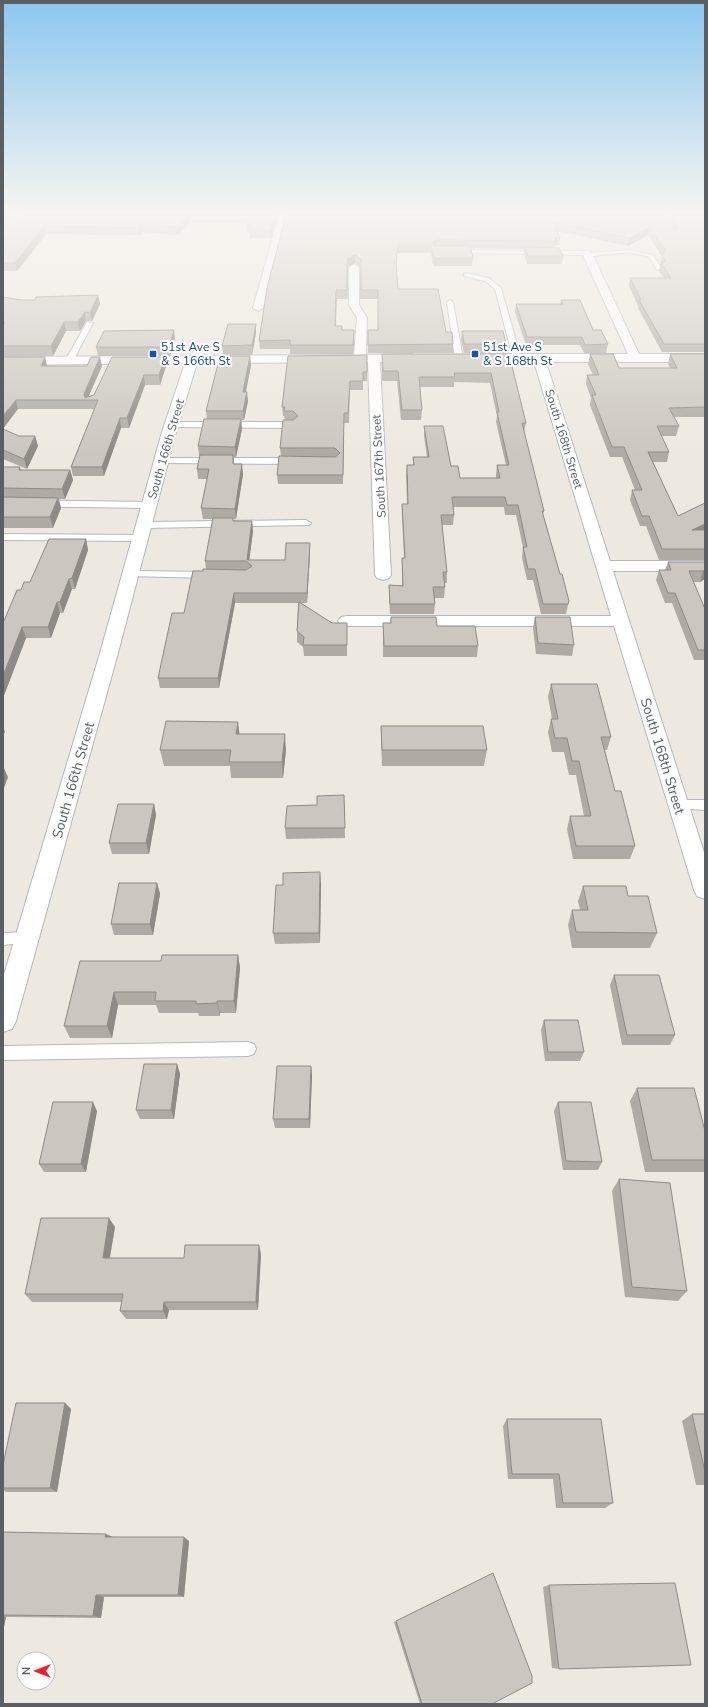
<svg xmlns="http://www.w3.org/2000/svg" width="708" height="1707" font-family="'Nunito Sans',sans-serif">
  <style>
    .lines { fill: none; stroke-linecap: round; stroke-linejoin: round }
    .lane-casing { stroke: #b3b8bd; stroke-width: 2 }
    .street-casing { stroke: #b3b8bd; stroke-width: 2 }
    .lane { fill: #fff; fill-rule: evenodd }
    .street { fill: #fff; fill-rule: evenodd }
    .wall { fill: #afaaa4 }
    .shaded-wall { fill: #8e8b86 }
    .building { fill: #cbc6bf; stroke: #8e8b86 }
    .transit-dot { fill: #1a4fb4; stroke: #fff; stroke-width: 1.5 }
    .labels { text-anchor: middle; stroke-width: 4; stroke-linejoin: round; paint-order: stroke }
    .far-transit-label { font-size: 12px; fill: #164399; stroke: #fff; text-anchor: start }
    .far-street-label { font-size: 12px; fill: #595f63; stroke: #fff }
    .street-label { font-size: 14px; fill: #595f63; stroke: #fff }
  </style>
  <rect width="100%" height="100%" fill="#eee9e0"/>
  <g class="lines">
    <defs>
      <g id="lane">
        <path d="M451 250 587 251 590 253 629 250 653 255 662 269 657 270 649 257C630 250 607 254 588 257L585 255 453 253 451 252Z"/>
        <polygon points="466,273 489,278 501,288 521,358 520,360 513,358 495,289 485,281 464,276 464,274"/>
        <polygon points="450,300 453,302 463,358 459,360 455,358 447,302"/>
        <polygon points="87,322 93,323 73,361 66,363 65,361"/>
        <polygon points="172,422 293,422 297,425 293,428 169,427 168,425"/>
        <polygon points="162,458 297,458 301,461 297,464 159,463 159,459"/>
        <polygon points="3,500 150,502 155,505 150,508 3,506"/>
        <polygon points="306,520 311,523 309,525 144,528 139,525 144,522"/>
        <polygon points="3,534 141,535 146,538 141,541 3,540"/>
        <polygon points="130,571 211,572 216,575 211,578 126,576 125,574"/>
        <polygon points="678,800 705,800 705,810 673,808 671,805 673,802"/>
        <polygon points="27,932 32,934 35,938 32,942 3,945 3,933"/>
        <polygon points="248,1042 254,1044 256,1049 254,1054 248,1056 3,1060 3,1046"/>
      </g>
      <g id="street">
        <polygon points="279,215 287,215 263,308 258,311 253,308"/>
        <polygon points="587,250 592,253 639,354 705,354 705,362 546,362 610,561 705,561 705,571 613,571 705,855 705,899 697,896 694,890 614,626 347,626 341,625 338,621 341,617 347,616 611,616 534,362 480,362 474,358 480,354 628,354 582,253"/>
        <polygon points="354,264 359,267 359,305 367,318 366,355 412,354 418,358 412,362 380,362 391,575 389,578 383,580 377,578 375,575 368,362 197,363 176,432 118,653 16,1021 12,1029 3,1032 3,978 100,653 162,432 185,363 3,365 3,357 354,355 357,318 349,305 349,267"/>
      </g>
    </defs>
    <use href="#lane" class="lane-casing"/>
    <use href="#street" class="street-casing"/>
    <use href="#lane" class="lane"/>
    <use href="#street" class="street"/>
  </g>
  <g class="wall">
    <polygon points="3,215 277,215 271,238 250,238 249,231 247,231 247,223 190,223 177,235 142,232 140,235 46,234 17,271 3,271"/>
    <polygon points="286,215 664,215 671,228 673,228 666,215 705,215 705,352 662,352 638,308 638,306 629,286 630,278 664,278 659,271 662,256 648,235 628,246 557,231 560,238 559,245 556,245 555,248 563,256 562,264 527,264 524,255 524,249 471,248 473,258 472,266 433,266 431,253 397,253 396,266 398,289 446,332 453,344 453,353 368,353 368,330 378,330 378,299 360,299 360,267 355,263 348,267 348,299 337,299 336,326 354,339 353,354 290,354 290,349 260,349 259,341"/>
    <polygon points="98,295 100,304 92,321 86,321 80,331 66,331 53,356 3,356 3,297 21,300 35,300"/>
    <polygon points="561,300 593,330 608,344 606,353 584,353 580,345 526,345 515,312 516,304 560,304"/>
    <polygon points="256,324 256,333 252,355 223,355 222,346"/>
    <polygon points="462,331 506,344 505,353 464,353 461,340"/>
    <polygon points="175,338 170,356 98,356 96,347"/>
    <polygon points="382,354 509,354 526,423 524,432 544,511 543,514 560,574 569,601 566,614 541,614 533,580 527,580 522,558 523,547 516,515 505,515 504,507 453,507 454,515 453,525 442,525 447,572 447,583 444,583 445,587 444,598 434,598 435,604 434,614 390,614 389,596 389,585 402,585 402,558 404,558 402,514 402,504 407,504 406,475 407,465 413,465 413,457 427,457 424,436 424,426 460,478 496,478 496,475 497,465 506,465 496,422 497,416 490,383 454,382 454,387 420,387 422,410 421,420 401,420 397,381 382,381"/>
    <polygon points="590,354 619,368 670,368 668,364 670,354 705,354 705,417 674,417 679,426 676,436 661,436 669,452 667,462 653,462 678,516 705,503 705,560 659,560 646,526 640,526 630,500 632,490 635,490 622,457 610,457 590,405 591,398 586,384 587,375 593,375 588,364"/>
    <polygon points="288,356 367,372 367,381 363,381 363,390 350,390 349,423 344,423 343,484 278,484 277,475 281,456 280,448 285,420 284,416 283,416 282,407"/>
    <polygon points="3,357 45,357 47,366 102,366 88,397 166,366 160,385 145,385 129,428 121,428 104,476 73,476 71,467 94,409 18,409"/>
    <polygon points="251,365 246,392 248,401 244,420 241,420 242,429 236,457 234,457 234,464 243,474 236,519 233,519 234,521 252,521 253,531 249,560 285,560 310,553 307,603 301,603 332,623 347,623 347,656 304,656 303,647 297,642 297,631 298,603 235,603 219,688 160,688 158,678 184,613 203,571 206,569 205,561 213,519 203,519 201,508 207,479 198,479 197,469 200,456 199,456 198,446 207,419 206,411"/>
    <polygon points="3,429 19,436 35,436 38,446 27,469 3,459"/>
    <polygon points="3,467 20,467 21,470 70,470 73,480 65,499 59,499 61,508 53,528 3,528"/>
    <polygon points="86,539 88,550 75,589 72,589 63,613 60,613 51,638 26,638 3,698 21,590"/>
    <polygon points="668,562 705,562 705,579 700,582 693,582 705,609 705,660 694,660 672,603 665,603 656,580 659,570 665,570"/>
    <polygon points="391,617 437,626 478,646 477,657 383,657 383,623 390,623"/>
    <polygon points="535,617 574,645 572,656 536,654 533,628"/>
    <polygon points="551,684 611,737 607,750 605,750 615,791 635,846 630,859 573,859 567,829 570,816 584,816 576,775 569,775 564,752 552,752 548,732 551,719 552,719 548,697"/>
    <polygon points="381,726 487,750 484,766 382,766 381,742"/>
    <polygon points="239,734 286,750 283,778 231,778 230,766 164,766 160,750"/>
    <polygon points="344,795 345,838 286,839 285,828"/>
    <polygon points="154,804 156,815 149,854 112,854 109,843"/>
    <polygon points="157,883 160,894 153,935 114,935 111,924"/>
    <polygon points="321,883 320,943 275,944 273,933 283,885"/>
    <polygon points="583,886 657,933 650,948 572,948 568,925 572,910 580,910 578,901"/>
    <polygon points="238,955 240,968 236,1013 220,1013 220,1016 199,1016 198,1013 159,1013 156,1005 118,1005 112,1038 70,1038 64,1026 80,961 161,961"/>
    <polygon points="614,975 675,1035 670,1045 622,1045 610,985"/>
    <polygon points="544,1020 584,1052 580,1061 545,1061 541,1030"/>
    <polygon points="177,1064 180,1074 174,1119 140,1119 136,1110"/>
    <polygon points="311,1066 312,1075 310,1128 275,1128 273,1119"/>
    <polygon points="637,1088 705,1131 705,1170 704,1172 645,1172 630,1101"/>
    <polygon points="558,1102 602,1162 598,1170 563,1170 554,1111"/>
    <polygon points="97,1111 86,1172 44,1172 39,1164"/>
    <polygon points="619,1179 687,1291 678,1301 625,1297 612,1191"/>
    <polygon points="115,1227 110,1258 184,1258 261,1254 258,1310 169,1310 167,1319 126,1319 120,1311 122,1302 32,1302 25,1294"/>
    <polygon points="65,1403 71,1409 57,1492 6,1492 3,1490 3,1465"/>
    <polygon points="692,1414 705,1414 705,1485 696,1485 682,1421"/>
    <polygon points="507,1419 613,1503 605,1508 556,1508 553,1479 508,1479 503,1426"/>
    <polygon points="3,1532 189,1541 184,1597 104,1597 101,1618 6,1617 3,1632"/>
    <polygon points="549,1585 559,1669 552,1668 543,1587"/>
    <polygon points="396,1621 492,1704 420,1704 394,1622"/>
  </g>
  <g class="shaded-wall">
    <polygon points="189,215 190,223 177,235 177,227"/>
    <polygon points="275,215 277,215 271,238 271,230"/>
    <polygon points="141,224 142,232 140,235 139,228"/>
    <polygon points="44,226 46,234 17,271 15,263"/>
    <polygon points="649,227 648,235 628,246 630,238"/>
    <polygon points="436,240 436,248 432,250 433,242"/>
    <polygon points="355,255 355,263 348,267 348,299 347,259"/>
    <polygon points="98,295 100,304 92,321 90,313"/>
    <polygon points="85,312 86,321 80,331 78,322"/>
    <polygon points="64,322 66,331 53,356 51,346"/>
    <polygon points="256,324 256,333 252,355 252,345"/>
    <polygon points="174,330 175,338 170,356 169,347"/>
    <polygon points="354,330 354,339 353,354 353,345"/>
    <polygon points="250,356 251,365 244,401 243,392"/>
    <polygon points="45,357 47,366 41,366"/>
    <polygon points="100,357 102,366 87,400 85,400 84,394"/>
    <polygon points="165,357 166,366 160,385 159,375"/>
    <polygon points="144,375 145,385 129,428 127,418"/>
    <polygon points="247,392 248,401 244,420 243,411"/>
    <polygon points="16,400 18,409 3,429 3,416"/>
    <polygon points="120,418 121,428 104,476 102,467"/>
    <polygon points="241,419 242,429 236,457 235,447"/>
    <polygon points="35,436 38,446 27,469 24,459"/>
    <polygon points="242,464 243,474 236,519 235,509"/>
    <polygon points="70,470 73,480 65,499 62,489"/>
    <polygon points="58,498 61,508 53,528 50,517"/>
    <polygon points="252,521 253,531 249,563 247,560"/>
    <polygon points="705,524 705,533 692,530"/>
    <polygon points="86,539 88,550 75,589 72,578"/>
    <polygon points="310,543 310,553 307,603 307,593"/>
    <polygon points="705,570 705,579 700,582 703,571"/>
    <polygon points="69,579 72,589 63,613 60,602"/>
    <polygon points="234,593 235,603 219,688 218,678"/>
    <polygon points="57,602 60,613 51,638 48,627"/>
    <polygon points="22,627 26,638 3,698 3,676"/>
    <polygon points="238,722 240,738 236,734"/>
    <polygon points="3,727 5,732 3,736"/>
    <polygon points="285,734 286,750 283,778 282,762"/>
    <polygon points="3,766 8,777 3,791"/>
    <polygon points="154,804 156,815 149,854 146,843"/>
    <polygon points="320,872 321,883 320,943 319,933"/>
    <polygon points="157,883 160,894 153,935 150,924"/>
    <polygon points="238,955 240,968 236,1013 234,1001"/>
    <polygon points="114,992 118,1005 112,1038 107,1026"/>
    <polygon points="217,1001 220,1013 220,1016 217,1003"/>
    <polygon points="177,1064 180,1074 174,1119 171,1110"/>
    <polygon points="311,1066 312,1075 310,1128 309,1119"/>
    <polygon points="93,1102 97,1111 86,1172 81,1164"/>
    <polygon points="109,1218 115,1227 108,1267 103,1258"/>
    <polygon points="259,1245 261,1254 258,1310 256,1302"/>
    <polygon points="164,1302 169,1310 167,1319 163,1311"/>
    <polygon points="65,1403 71,1409 57,1492 50,1488"/>
    <polygon points="106,1534 113,1537 105,1537"/>
    <polygon points="184,1537 189,1541 184,1597 178,1595"/>
    <polygon points="96,1595 104,1597 101,1618 93,1616"/>
    <polygon points="3,1616 6,1617 3,1632"/>
  </g>
  <g class="building">
    <polygon points="23,215 275,215 271,230 249,230 251,224 246,224 249,215 189,215 177,227 141,224 139,228 44,226 15,263 3,263 3,218 21,217"/>
    <polygon points="286,215 664,215 671,228 678,228 671,215 705,215 705,344 664,344 639,300 641,300 630,278 671,278 661,263 665,261 662,256 665,250 649,227 630,238 553,222 560,238 555,238 556,241 436,240 433,242 434,246 470,246 473,258 434,258 431,245 398,245 396,263 398,289 438,289 446,332 452,332 453,344 368,345 368,330 378,330 378,290 361,290 361,259 355,255 347,259 347,290 336,290 335,326 342,326 342,330 354,330 353,345 290,345 290,340 259,341 267,288"/>
    <polygon points="525,247 559,248 563,256 528,256"/>
    <polygon points="98,295 90,313 85,312 78,322 64,322 51,346 3,346 3,325 5,323 3,323 3,297 21,300 35,300 36,297"/>
    <polygon points="561,300 580,300 593,330 601,330 608,344 585,345 582,337 527,337 516,304 563,304"/>
    <polygon points="228,324 256,324 252,345 222,346"/>
    <polygon points="174,330 169,347 96,347 104,331"/>
    <polygon points="462,331 503,331 506,344 464,344"/>
    <polygon points="382,354 509,354 526,423 522,423 544,511 542,511 560,574 562,574 569,601 568,604 543,604 535,569 528,569 523,547 527,547 518,505 507,505 505,497 452,497 454,515 441,515 447,572 443,572 445,587 433,587 435,604 390,604 389,585 403,586 402,558 405,558 402,504 408,504 407,465 414,465 413,457 429,457 424,426 443,426 451,466 458,466 460,478 500,478 497,465 509,465 497,412 499,412 491,373 454,373 455,377 419,377 422,410 402,410 398,371 383,371"/>
    <polygon points="590,354 613,354 619,368 677,368 670,354 705,354 705,407 669,408 679,426 657,426 669,452 648,452 678,516 705,503 705,524 692,530 705,530 705,549 662,549 649,516 642,516 632,490 642,490 624,447 612,447 592,395 596,395 587,375 599,375"/>
    <polygon points="367,355 367,372 363,372 363,381 350,381 348,413 344,413 343,475 277,475 279,456 335,457 340,453 335,448 280,448 283,420 293,420 298,416 293,411 284,411 285,407 282,407 288,356"/>
    <polygon points="220,356 250,356 243,392 247,392 243,411 206,411"/>
    <polygon points="3,357 45,357 41,366 87,366 91,357 100,357 84,394 85,398 94,395 112,357 165,357 159,375 144,375 127,418 120,418 102,467 71,467 98,400 16,400 3,416"/>
    <polygon points="204,419 241,419 235,447 198,446"/>
    <polygon points="3,429 19,436 35,436 24,459 3,450"/>
    <polygon points="200,455 233,455 233,464 242,464 235,509 201,508 209,469 197,469"/>
    <polygon points="3,467 20,467 19,470 70,470 62,489 3,488"/>
    <polygon points="3,497 58,498 50,517 3,517"/>
    <polygon points="213,518 233,518 233,521 252,521 247,560 285,560 286,543 310,543 307,593 234,593 218,678 158,678 172,613 184,613 193,571 203,571 203,569 246,570 252,566 246,561 205,561"/>
    <polygon points="49,539 86,539 72,578 69,579 60,602 57,602 48,627 22,627 3,676 3,623 17,590 21,590 24,582 30,582"/>
    <polygon points="668,562 705,562 705,570 703,571 689,571 705,609 705,650 698,650 675,593 668,593 659,570 671,570"/>
    <polygon points="299,602 332,623 347,623 347,645 303,645 304,637 297,631"/>
    <polygon points="391,617 436,617 437,626 475,626 478,646 384,646 383,623 391,623"/>
    <polygon points="535,617 570,617 574,645 538,643"/>
    <polygon points="551,684 597,684 611,737 601,737 615,791 621,791 635,846 576,846 570,816 591,816 579,761 572,761 567,738 555,738 551,719 558,719"/>
    <polygon points="166,721 238,722 236,734 285,734 282,762 229,762 231,750 160,750"/>
    <polygon points="381,726 483,726 487,750 382,750"/>
    <polygon points="344,795 345,828 285,828 287,806 317,805 317,796"/>
    <polygon points="118,804 154,804 146,843 109,843"/>
    <polygon points="320,872 319,933 273,933 276,885 283,885 283,873"/>
    <polygon points="119,883 157,883 150,924 111,924"/>
    <polygon points="583,886 626,886 628,896 648,896 657,933 576,932 572,910 588,910"/>
    <polygon points="162,955 238,955 234,1001 217,1001 217,1003 196,1004 196,1001 155,1001 156,992 114,992 107,1026 64,1026 80,961 161,961"/>
    <polygon points="614,975 659,975 675,1035 627,1035"/>
    <polygon points="544,1020 578,1020 584,1052 548,1052"/>
    <polygon points="144,1064 177,1064 171,1110 136,1110"/>
    <polygon points="277,1066 311,1066 309,1119 273,1119"/>
    <polygon points="637,1088 694,1088 705,1131 705,1160 652,1160"/>
    <polygon points="53,1102 93,1102 81,1164 39,1164"/>
    <polygon points="558,1102 591,1102 602,1162 566,1161"/>
    <polygon points="619,1179 670,1183 687,1291 632,1287"/>
    <polygon points="41,1218 109,1218 103,1258 184,1258 185,1245 259,1245 256,1302 164,1302 163,1311 120,1311 123,1294 25,1294"/>
    <polygon points="16,1403 65,1403 50,1488 3,1488 3,1465"/>
    <polygon points="692,1414 705,1414 705,1472"/>
    <polygon points="507,1419 601,1419 613,1503 563,1503 559,1474 512,1474"/>
    <polygon points="3,1532 106,1534 105,1537 184,1537 178,1595 96,1595 93,1616 3,1615"/>
    <polygon points="493,1573 532,1676 532,1683 492,1704 422,1704 396,1621"/>
    <polygon points="675,1583 691,1665 559,1669 549,1585"/>
  </g>
  <linearGradient id="sky" x2="0" y2="1"><stop stop-color="#8bc7f1"/><stop offset="0.47" stop-color="#f7f5f1"/><stop offset="1" stop-color="#f7f5f1" stop-opacity="0"/></linearGradient>
  <rect width="708" height="454" fill="url(#sky)"/>
  <g class="transit-dot">
    <rect x="149" y="350" width="8" height="8" rx="2"/>
    <rect x="471" y="350" width="8" height="8" rx="2"/>
  </g>
  <g class="labels">
    <g class="far-transit-label">
      <text x="161" y="351">51st Ave S<tspan x="161" dy="14">&amp; S 166th St</tspan></text>
      <text x="483" y="351">51st Ave S<tspan x="483" dy="14">&amp; S 168th St</tspan></text>
    </g>
    <g class="far-street-label">
      <text transform="translate(564 439) rotate(73)" y="4">South 168th Street</text>
      <text transform="translate(166 449) rotate(-74)" y="4">South 166th Street</text>
      <text transform="translate(379 466) rotate(-93)" y="4">South 167th Street</text>
    </g>
    <g class="street-label">
      <text transform="translate(663 756) rotate(73)" y="5">South 168th Street</text>
      <text transform="translate(73 780) rotate(-74)" y="5">South 166th Street</text>
    </g>
  </g>
  <rect width="708" height="1707" fill="none" stroke="#595f63" stroke-width="8"/>
  <g transform="translate(36 1671) rotate(270)"><circle r="19" fill="#ffffff" stroke="#bdbfc1"/>
  <path d="M0-3L7 15L0 10L-7 15Z" fill="#f71d2e"/>
  <text y="-6" font-size="11" font-weight="bold" text-anchor="middle" fill="#595f63">N</text>
  </g>
</svg>
